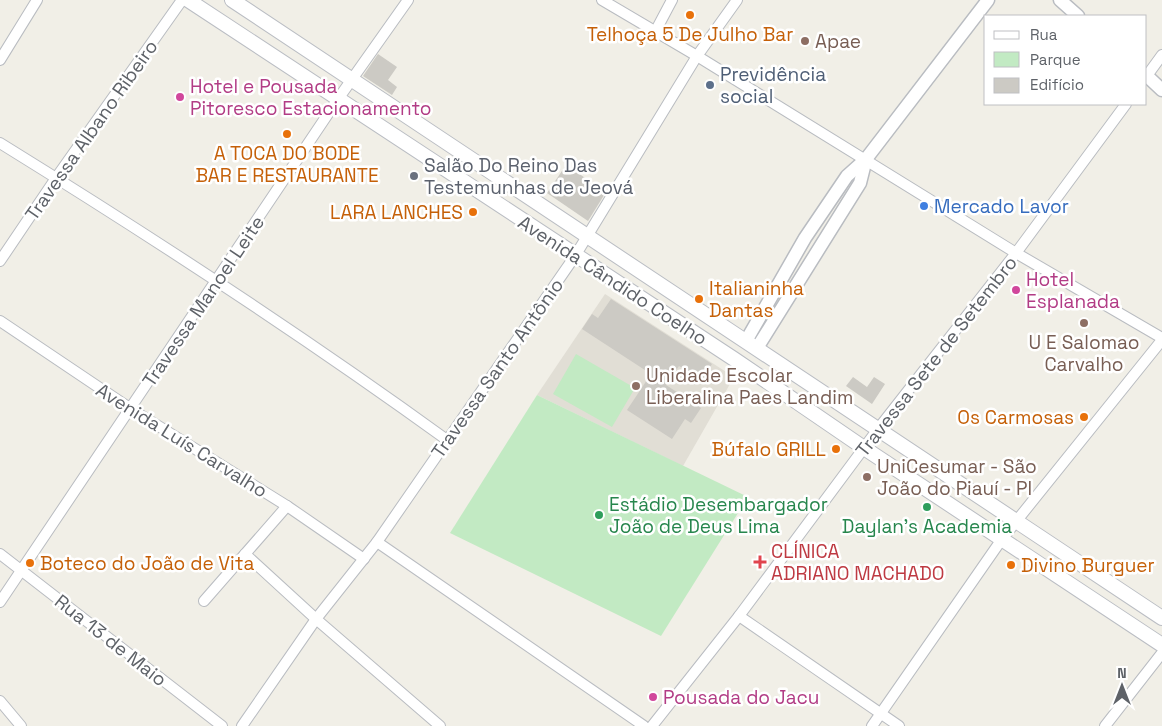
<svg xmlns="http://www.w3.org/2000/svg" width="1162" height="726" font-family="'Space Grotesk',sans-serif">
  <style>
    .education { fill: #e1ded5 }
    .green { fill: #c2eac3 }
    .building { fill: #cccac4 }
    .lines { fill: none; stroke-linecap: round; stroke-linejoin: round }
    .minor-casing { stroke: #b9bcc1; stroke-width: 12 }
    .tertiary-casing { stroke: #b9bcc1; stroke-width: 15 }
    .secondary-casing { stroke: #babdc3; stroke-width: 16 }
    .minor { stroke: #fff; stroke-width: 10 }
    .tertiary { stroke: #fff; stroke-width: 12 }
    .secondary { stroke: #fff; stroke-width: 14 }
    .food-dot { fill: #e8710a; stroke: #fff; stroke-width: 2 }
    .education-dot { fill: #8d6e63; stroke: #fff; stroke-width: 2 }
    .service-dot { fill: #5c6f8a; stroke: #fff; stroke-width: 2 }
    .hotel-dot { fill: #d1479c; stroke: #fff; stroke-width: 2 }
    .worship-dot { fill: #6b7280; stroke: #fff; stroke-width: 2 }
    .shop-dot { fill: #3f7fe0; stroke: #fff; stroke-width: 2 }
    .leisure-dot { fill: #2e9e5b; stroke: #fff; stroke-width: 2 }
    .health-dot { fill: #e0444e; stroke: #fff; stroke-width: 2 }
    .labels { text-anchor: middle; stroke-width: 5; stroke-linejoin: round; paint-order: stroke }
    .food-label { font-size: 19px; fill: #c56008; stroke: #fff; text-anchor: end }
    .education-label { font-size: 19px; fill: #785e54; stroke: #fff; text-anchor: start }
    .service-label { font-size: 19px; fill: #4e5e75; stroke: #fff; text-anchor: start }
    .hotel-label { font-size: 19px; fill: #b23c85; stroke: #fff; text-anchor: start }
    .street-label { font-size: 19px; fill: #5e6268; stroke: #fff }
    .worship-label { font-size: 19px; fill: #5b616d; stroke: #fff; text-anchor: start }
    .shop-label { font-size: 19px; fill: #366cbe; stroke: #fff; text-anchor: start }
    .leisure-label { font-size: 19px; fill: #27864d; stroke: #fff; text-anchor: start }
    .health-label { font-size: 19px; fill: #be3a42; stroke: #fff; text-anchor: start }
  </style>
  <rect width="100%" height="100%" fill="#f1efe7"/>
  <polygon class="education" points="605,294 734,377 683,466 537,395"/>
  <g class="green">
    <polygon points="576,354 635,388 612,427 553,394"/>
    <polygon points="537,395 748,497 661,636 450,533"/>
  </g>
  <g class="building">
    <polygon points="378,54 397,67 388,80 397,87 392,95 363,76"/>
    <polygon points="566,165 606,192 588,221 547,193"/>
    <polygon points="611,299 712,364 701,380 679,366 666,385 701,408 691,423 685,419 672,439 627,410 651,374 582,329 592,314 598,318"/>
    <polygon points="853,377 867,387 874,377 885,384 872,404 846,386"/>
  </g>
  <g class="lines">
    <defs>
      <g id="minor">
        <polyline points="602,0 697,56 1016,253 1162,338"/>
        <polyline points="655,32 672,0"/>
        <polyline points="0,60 37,0"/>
        <polyline points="1146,77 1162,55"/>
        <path d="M0 143C152 237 302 335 447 440"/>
        <polyline points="0,261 56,178 182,0"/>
        <polyline points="0,321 131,409 287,506 364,559"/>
        <polyline points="377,542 644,726"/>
        <polyline points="0,554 222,726"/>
        <polyline points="245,554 316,619 440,726"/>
        <polyline points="204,601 287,506"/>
        <polyline points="0,602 338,99 408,0"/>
        <polyline points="739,616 899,726"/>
        <polyline points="0,701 21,726"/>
        <polyline points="242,726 316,619 377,542 575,256 697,56 737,0"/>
        <polyline points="652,726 739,616 878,429 1016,253 1126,104"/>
        <polyline points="872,726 1002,539 1162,340"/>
        <polyline points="1105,726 1162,653"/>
      </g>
      <g id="tertiary">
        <polyline points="1060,0 1078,16"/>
        <polyline points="1146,75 1162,90"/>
        <polyline points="746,341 805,238 847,176 866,159 988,0"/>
        <polyline points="757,348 860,183 866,159"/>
      </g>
      <g id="secondary">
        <polyline points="188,0 734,359 864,448 1162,645"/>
        <polyline points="232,0 1162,618"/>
      </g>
    </defs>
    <use href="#minor" class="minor-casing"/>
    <use href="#tertiary" class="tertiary-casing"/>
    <use href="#secondary" class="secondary-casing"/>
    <use href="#minor" class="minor"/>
    <use href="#tertiary" class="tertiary"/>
    <use href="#secondary" class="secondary"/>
  </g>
  <g class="food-dot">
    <circle cx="690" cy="15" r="5"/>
    <circle cx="287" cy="134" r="5"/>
    <circle cx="473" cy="212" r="5"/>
    <circle cx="699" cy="299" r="5"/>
    <circle cx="1084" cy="417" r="5"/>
    <circle cx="836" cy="449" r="5"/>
    <circle cx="30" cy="563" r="5"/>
    <circle cx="1011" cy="565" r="5"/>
  </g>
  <g class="education-dot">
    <circle cx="805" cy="41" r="5"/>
    <circle cx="1084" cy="323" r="5"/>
    <circle cx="636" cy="386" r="5"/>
    <circle cx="867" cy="477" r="5"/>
  </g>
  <circle class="service-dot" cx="710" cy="85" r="5"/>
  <g class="hotel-dot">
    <circle cx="180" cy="97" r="5"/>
    <circle cx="1016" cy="290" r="5"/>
    <circle cx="653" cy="697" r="5"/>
  </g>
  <circle class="worship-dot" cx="414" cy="176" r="5"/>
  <circle class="shop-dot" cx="924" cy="206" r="5"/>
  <g class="leisure-dot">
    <circle cx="927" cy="507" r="5"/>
    <circle cx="599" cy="515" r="5"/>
  </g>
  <path class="health-dot" d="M757.5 554.5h5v5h5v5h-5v5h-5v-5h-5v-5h5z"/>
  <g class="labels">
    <g class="food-label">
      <text x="690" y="41" text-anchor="middle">Telhoça 5 De Julho Bar</text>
      <text x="287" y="160" text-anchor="middle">A TOCA DO BODE<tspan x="287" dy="22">BAR E RESTAURANTE</tspan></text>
      <text x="463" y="219">LARA LANCHES</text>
      <text x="709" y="295" text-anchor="start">Italianinha<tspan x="709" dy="22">Dantas</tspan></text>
      <text x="1074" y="424">Os Carmosas</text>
      <text x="826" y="456">Búfalo GRILL</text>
      <text x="40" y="570" text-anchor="start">Boteco do João de Vita</text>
      <text x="1021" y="572" text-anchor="start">Divino Burguer</text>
    </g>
    <g class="education-label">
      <text x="815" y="48">Apae</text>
      <text x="1084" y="349" text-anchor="middle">U E Salomao<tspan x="1084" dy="22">Carvalho</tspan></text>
      <text x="646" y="382">Unidade Escolar<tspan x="646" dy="22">Liberalina Paes Landim</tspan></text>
      <text x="877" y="473">UniCesumar - São<tspan x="877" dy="22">João do Piauí - PI</tspan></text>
    </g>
    <g class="service-label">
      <text x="720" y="81">Previdência<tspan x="720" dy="22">social</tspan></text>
    </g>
    <g class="hotel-label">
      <text x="190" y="93">Hotel e Pousada<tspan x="190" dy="22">Pitoresco Estacionamento</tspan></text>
      <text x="1026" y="286">Hotel<tspan x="1026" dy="22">Esplanada</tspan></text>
      <text x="663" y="704">Pousada do Jacu</text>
    </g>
    <g class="street-label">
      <text transform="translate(91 130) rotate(-55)" y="7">Travessa Albano Ribeiro</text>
      <text transform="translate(613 280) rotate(33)" y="7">Avenida Cândido Coelho</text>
      <text transform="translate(203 301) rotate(-56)" y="7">Travessa Manoel Leite</text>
      <text transform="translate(936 356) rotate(-52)" y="7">Travessa Sete de Setembro</text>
      <text transform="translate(497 368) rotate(-55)" y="7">Travessa Santo Antônio</text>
      <text transform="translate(182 440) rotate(32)" y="7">Avenida Luís Carvalho</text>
      <text transform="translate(111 640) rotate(38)" y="7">Rua 13 de Maio</text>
    </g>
    <g class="worship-label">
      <text x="424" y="172">Salão Do Reino Das<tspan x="424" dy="22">Testemunhas de Jeová</tspan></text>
    </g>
    <g class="shop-label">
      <text x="934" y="213">Mercado Lavor</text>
    </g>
    <g class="leisure-label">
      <text x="609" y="511">Estádio Desembargador<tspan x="609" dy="22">João de Deus Lima</tspan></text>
      <text x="927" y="533" text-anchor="middle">Daylan's Academia</text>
    </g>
    <g class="health-label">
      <text x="771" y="558">CLÍNICA<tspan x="771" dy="22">ADRIANO MACHADO</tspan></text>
    </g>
  </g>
  <rect x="984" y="15" width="162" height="90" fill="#ffffff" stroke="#bfc0c3"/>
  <rect x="994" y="31" width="25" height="8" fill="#ffffff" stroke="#bfc0c3"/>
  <text x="1030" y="40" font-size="15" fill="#5e6268">Rua</text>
  <rect x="994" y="52" width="25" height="15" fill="#c2eac3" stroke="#bfc0c3"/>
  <text x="1030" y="65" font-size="15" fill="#5e6268">Parque</text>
  <rect x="994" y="78" width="25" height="15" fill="#cccac4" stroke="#bfc0c3"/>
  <text x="1030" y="90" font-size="15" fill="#5e6268">Edifício</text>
  <g transform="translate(1122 686)" stroke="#ffffff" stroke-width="4" paint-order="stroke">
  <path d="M0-4L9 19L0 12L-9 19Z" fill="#5e6268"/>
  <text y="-8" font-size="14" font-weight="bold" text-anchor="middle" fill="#5e6268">N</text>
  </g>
</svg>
